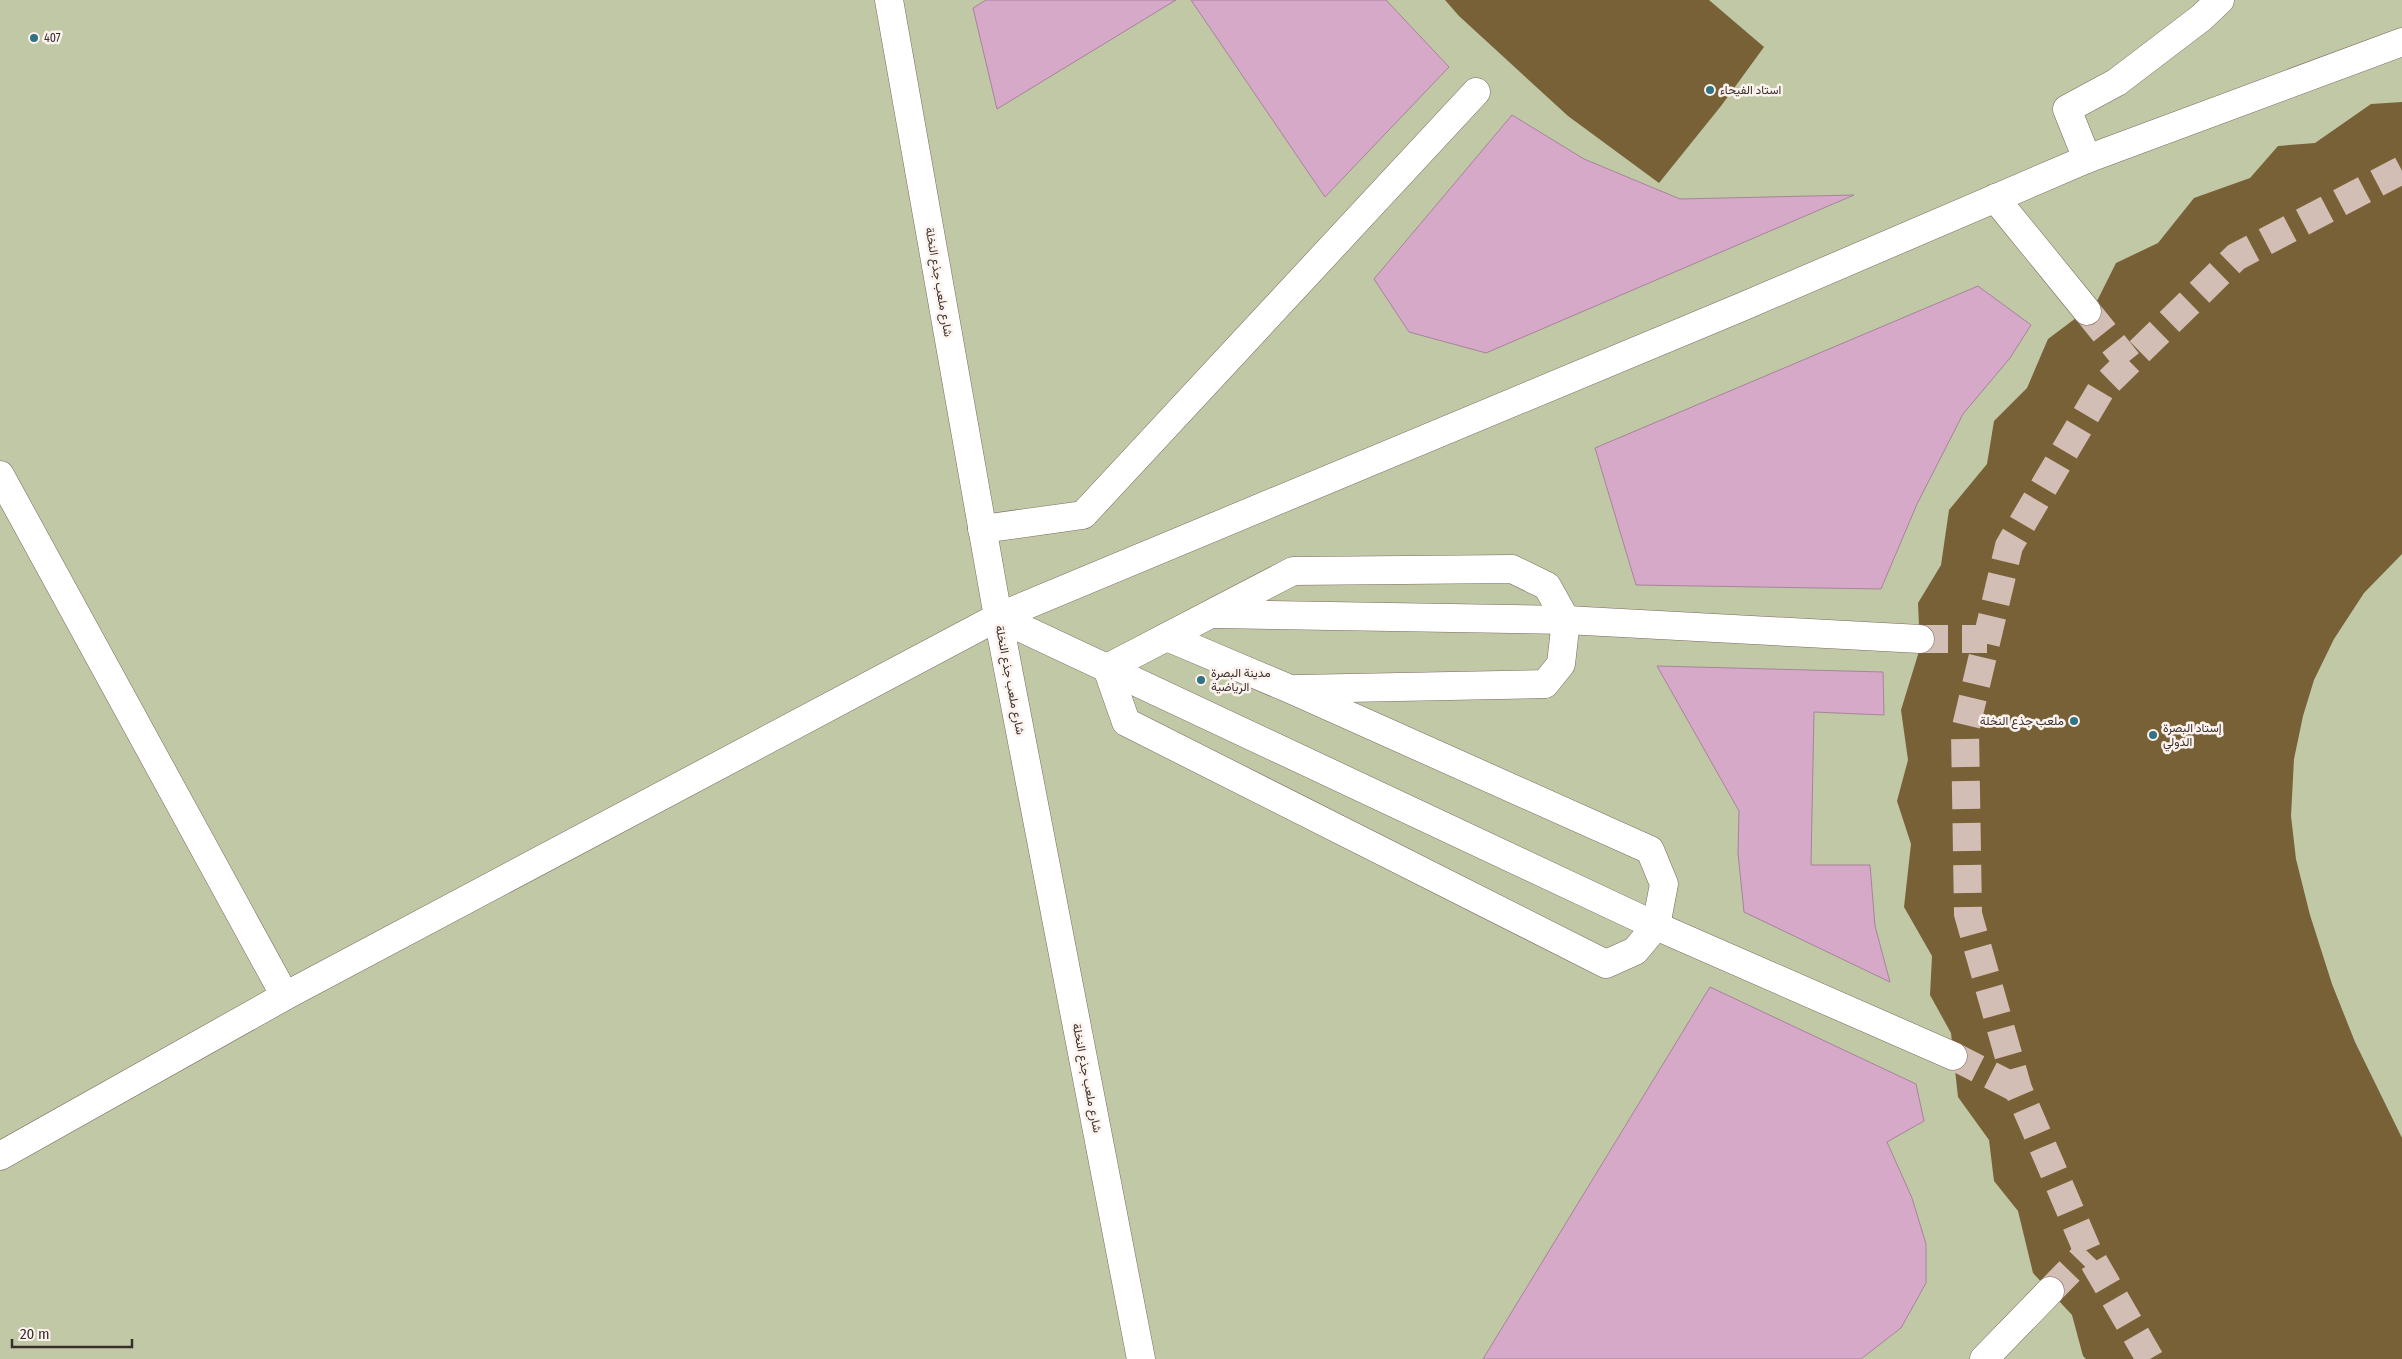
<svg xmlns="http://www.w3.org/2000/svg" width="2402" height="1359" font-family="'Fira Sans Condensed',Vazirmatn,sans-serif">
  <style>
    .green { fill: #c1c8a6 }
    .water { fill: #d6a9c8; stroke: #a68499 }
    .building { fill: #786136 }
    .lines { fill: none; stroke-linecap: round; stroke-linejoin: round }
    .minor-tunnel { stroke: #d2beb4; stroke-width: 28; stroke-dasharray: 28 14; stroke-linecap: butt }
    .minor-casing { stroke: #7d695f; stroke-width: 29 }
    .minor { stroke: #fff; stroke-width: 28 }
    .poi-dot { fill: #317285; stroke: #fcf2ee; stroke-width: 2 }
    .labels { text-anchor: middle; stroke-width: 5; stroke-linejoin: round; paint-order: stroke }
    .poi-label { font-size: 12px; fill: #372f2a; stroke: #fcf2ee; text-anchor: start }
    .street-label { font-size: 12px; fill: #372f2a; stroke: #fcf2ee }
  </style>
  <rect width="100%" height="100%" fill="#f9e2d6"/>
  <rect class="green" x="0" y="0" width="2402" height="1359"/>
  <g class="water">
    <polygon points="986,0 1176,0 997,109 973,8"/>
    <polygon points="1191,0 1386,0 1449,67 1325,197"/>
    <polygon points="1512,115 1584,159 1680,199 1854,195 1486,353 1409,332 1374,279"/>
    <polygon points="1978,286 2031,325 2010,358 1963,414 1917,504 1881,589 1636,585 1595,448"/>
    <polygon points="1657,666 1883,672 1884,715 1814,712 1811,865 1870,865 1875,926 1890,982 1744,912 1738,853 1739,811"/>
    <polygon points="1710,987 1916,1084 1924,1121 1887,1142 1912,1198 1926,1244 1926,1283 1901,1328 1861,1359 1483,1359"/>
  </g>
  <g class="building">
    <polygon points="1445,0 1709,0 1764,47 1721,106 1659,183 1568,116 1459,16"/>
    <polygon points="2402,102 2402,554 2364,593 2334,639 2314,680 2303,716 2294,759 2291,816 2296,859 2310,915 2332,984 2355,1042 2402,1138 2402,1359 2086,1359 2083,1356 2072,1315 2033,1273 2018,1211 1994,1181 1989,1140 1958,1097 1951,1033 1930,995 1932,956 1904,907 1911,844 1897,801 1908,760 1901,710 1920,648 1918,603 1941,565 1949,510 1987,464 1994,421 2027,388 2048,339 2096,303 2116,263 2158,243 2194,198 2250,178 2278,146 2315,143 2371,104"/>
  </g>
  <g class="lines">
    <g class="minor-tunnel">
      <polyline points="2087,311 2128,362"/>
      <polyline points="1920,639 1987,639"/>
      <polyline points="1953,1056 2018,1089"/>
      <polyline points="2050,1291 2088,1252"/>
      <polyline points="2150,1359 2088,1252 2018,1089 1968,914 1965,731 2009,546 2102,388 2236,257 2402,170"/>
    </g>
    <defs>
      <g id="minor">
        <polyline points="889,0 998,617 1141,1359"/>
        <polyline points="2087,159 2067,109 2117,82 2201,18 2220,0"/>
        <polyline points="1995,198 2087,311"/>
        <polyline points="0,475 285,996"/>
        <polyline points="982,529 1083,515 1476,92"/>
        <polyline points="1215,614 1566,620"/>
        <polyline points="998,617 1656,926 1664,884 1650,850 1290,689 1167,637"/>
        <polyline points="1566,620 1547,586 1512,569 1293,571 1107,668 1126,722 1606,964 1635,951 1656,926 1953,1056"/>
        <polyline points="1297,689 1545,684 1561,664 1566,620 1920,639"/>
        <polyline points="0,1156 285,996 998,617 1744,306 2087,159 2402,42"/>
        <polyline points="1984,1359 2050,1291"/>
      </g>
    </defs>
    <use href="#minor" class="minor-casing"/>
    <use href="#minor" class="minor"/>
  </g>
  <g class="poi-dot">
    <circle cx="34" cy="38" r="5"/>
    <circle cx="1710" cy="90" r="5"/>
    <circle cx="1201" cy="680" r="5"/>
    <circle cx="2074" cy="721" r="5"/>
    <circle cx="2153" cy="735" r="5"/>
  </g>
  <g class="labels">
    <g class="poi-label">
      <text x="44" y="42">407</text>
      <text x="1720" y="94">استاد الفيحاء</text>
      <text x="1211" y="677">مدينة البصرة<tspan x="1211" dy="14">الرياضية</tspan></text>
      <text x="2064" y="725" text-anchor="end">ملعب جذع النخلة</text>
      <text x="2163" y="732">إستاد البصرة<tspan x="2163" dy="14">الدولي</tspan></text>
    </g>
    <g class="street-label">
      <text transform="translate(939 282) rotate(80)" y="4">شارع ملعب جذع النخلة</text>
      <text transform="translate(1010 680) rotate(79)" y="4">شارع ملعب جذع النخلة</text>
      <text transform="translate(1087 1078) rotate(79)" y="4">شارع ملعب جذع النخلة</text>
    </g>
  </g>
  <path d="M12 1339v8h120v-8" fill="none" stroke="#372f2a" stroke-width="2.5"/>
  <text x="20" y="1339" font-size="15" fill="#372f2a" stroke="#fcf2ee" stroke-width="4" paint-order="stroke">20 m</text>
</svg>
